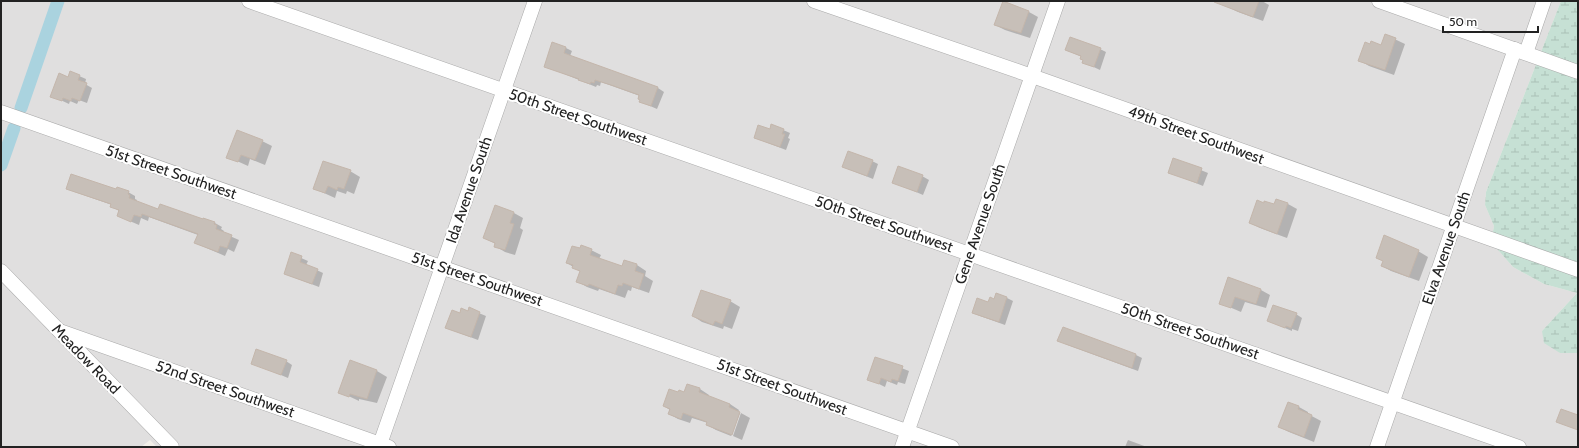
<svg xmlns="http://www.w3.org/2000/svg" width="1579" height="448" font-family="Cabin,sans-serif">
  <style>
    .residential { fill: #e0dfdf }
    .wetland { fill: url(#wetland-marsh) }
    .shadow { fill: #0003 }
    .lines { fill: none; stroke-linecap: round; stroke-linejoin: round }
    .canal { stroke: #aad3df; stroke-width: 13 }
    .building { fill: #c7bfb8; stroke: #c4b6ab }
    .minor-casing { stroke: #a9a9a9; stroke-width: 15 }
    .minor { stroke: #fff; stroke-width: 14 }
    .labels { text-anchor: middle; stroke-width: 4; stroke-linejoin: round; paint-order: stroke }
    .street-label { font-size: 15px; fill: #222; stroke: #fff }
  </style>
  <defs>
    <pattern id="wetland-marsh" width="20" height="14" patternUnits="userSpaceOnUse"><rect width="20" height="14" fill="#c6e0d4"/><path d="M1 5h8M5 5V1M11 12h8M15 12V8" fill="none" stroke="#aac0b6"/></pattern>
  </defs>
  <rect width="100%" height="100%" fill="#f2efe9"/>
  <polygon class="residential" points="1,1 1561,1 1486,192 1485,205 1494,226 1491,242 1513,267 1544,284 1577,293 1542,331 1560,353 1578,353 1578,447 157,447 150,440 141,447 1,447"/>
  <polygon class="wetland" points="1561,1 1578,1 1578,353 1560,353 1544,343 1542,331 1577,293 1544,284 1513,267 1491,242 1494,226 1485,205 1486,192"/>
  <g class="shadow">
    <polygon points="1230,1 1262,1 1269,5 1263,21 1238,12 1228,7"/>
    <polygon points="1004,2 1029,12 1038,17 1030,38 1005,30 995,25"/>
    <polygon points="1386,35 1405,44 1394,75 1369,66 1359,60 1382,46"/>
    <polygon points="566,48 572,51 570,56 658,88 664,92 657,109 641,102 640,96 601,82 600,86 597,85 596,87 545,66"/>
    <polygon points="1100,49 1106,52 1100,70 1083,62 1084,60 1082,57 1066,50"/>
    <polygon points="70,72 86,79 85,84 92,88 87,103 79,100 77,104 70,101 69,104 52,96 68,78"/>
    <polygon points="772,125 790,133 788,138 790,139 786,150 755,138 770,130"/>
    <polygon points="262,141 272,146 265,165 250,159 248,166 228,157"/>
    <polygon points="1174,159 1208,173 1203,186 1169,172"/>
    <polygon points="872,161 878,164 873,179 843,167"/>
    <polygon points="350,171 360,177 354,194 347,191 346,194 337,191 335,198 315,189"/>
    <polygon points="922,176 929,180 923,195 893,182"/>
    <polygon points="67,188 128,192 135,196 135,199 137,200 136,202 159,210 203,221 204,219 215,223 222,227 221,229 224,231 223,233 239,240 234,252 228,249 225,256 195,243 198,235 149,217 148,221 141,218 139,225 118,216 119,211 111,206 112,205 75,192"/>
    <polygon points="1288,204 1297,209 1287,238 1260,228 1250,223 1275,205"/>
    <polygon points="514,213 523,218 520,228 523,230 515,255 505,252 495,246 496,244 484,238"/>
    <polygon points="580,249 591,250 601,255 599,259 622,268 625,261 637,265 646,271 645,276 653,281 649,293 632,287 631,291 628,290 625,298 599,289 598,291 587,287 578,282 581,272 567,263"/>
    <polygon points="1418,251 1428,257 1419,281 1391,271 1382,266 1384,261 1377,258"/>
    <polygon points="292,254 308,261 306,265 323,273 319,287 285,274"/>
    <polygon points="1229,278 1261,290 1270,295 1266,308 1245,302 1241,312 1220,303"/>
    <polygon points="1007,298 1013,301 1005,325 980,316 973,313 994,300"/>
    <polygon points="730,301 740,307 732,329 724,326 723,329 702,322 693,316"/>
    <polygon points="469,309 486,316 478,340 446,328 460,314 468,312"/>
    <polygon points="1296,314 1302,318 1298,331 1292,329 1292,331 1268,321"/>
    <polygon points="1063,329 1136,355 1142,358 1138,371 1065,344"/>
    <polygon points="876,358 909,371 905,384 898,382 897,385 887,381 885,387 869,379"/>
    <polygon points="286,361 292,365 288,378 252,363"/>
    <polygon points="351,362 377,371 387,377 377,403 359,399 359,401 340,392"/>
    <polygon points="700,389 709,395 708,397 730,404 739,410 738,412 740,413 731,436 716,430 707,425 708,423 692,418 690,423 678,419 669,414 670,410 664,406 679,393"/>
    <polygon points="1288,403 1299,407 1308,412 1308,414 1321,421 1314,442 1289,432 1279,427"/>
    <polygon points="741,413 750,418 742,440 733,436"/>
    <polygon points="1128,440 1147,447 1125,447"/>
  </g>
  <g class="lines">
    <g class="canal">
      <polyline points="21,108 58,1"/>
      <polyline points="1,165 14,128"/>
    </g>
  </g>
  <g class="building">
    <polygon points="1003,1 1029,11 1021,33 994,25"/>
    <polygon points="1214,1 1259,1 1253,17 1214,2"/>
    <polygon points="1385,34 1396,38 1385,70 1358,61 1365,42 1370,44 1371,41 1381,45"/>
    <polygon points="1070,37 1101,48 1094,67 1082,63 1083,60 1080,59 1081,56 1065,50"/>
    <polygon points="552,42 566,47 564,53 572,56 658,87 651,106 639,102 640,100 638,99 639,95 611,85 595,80 594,83 591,82 590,84 578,80 579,79 544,67"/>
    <polygon points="70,71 80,75 78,80 87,83 80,101 72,98 71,101 63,98 62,101 50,97 59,73 68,77"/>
    <polygon points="771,124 784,129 782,134 785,134 780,147 754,138 758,125 770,129"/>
    <polygon points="237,130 263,140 255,160 241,155 238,162 226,158"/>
    <polygon points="848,151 873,160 867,176 842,167"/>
    <polygon points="1173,158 1202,168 1197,183 1168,173"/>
    <polygon points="323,161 351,170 344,189 338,187 337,190 328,186 325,193 313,189"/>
    <polygon points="898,166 923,175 917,192 892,183"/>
    <polygon points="71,174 116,189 117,187 129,191 128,194 130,195 129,198 158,209 160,204 203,219 203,218 215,222 214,224 217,225 216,229 232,235 227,248 220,246 218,252 194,243 198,234 142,214 141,217 134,215 131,222 117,216 119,210 110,207 111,204 66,189"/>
    <polygon points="1276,199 1288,203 1277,234 1249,223 1257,200 1264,203 1264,201 1274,204"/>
    <polygon points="495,205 514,212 510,223 514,224 505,250 494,247 495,243 483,238"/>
    <polygon points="1384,235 1419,250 1409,277 1381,266 1383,261 1376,258"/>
    <polygon points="581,245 592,249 590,255 622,266 624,260 637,264 635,271 644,274 639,289 623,283 622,286 618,285 615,294 589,284 588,286 576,282 580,271 572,268 573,265 566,263 572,246 580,248"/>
    <polygon points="291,252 302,256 300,262 318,269 312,284 284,274"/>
    <polygon points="1228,277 1261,289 1256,304 1235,297 1231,308 1219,304"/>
    <polygon points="701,290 731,300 722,324 715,321 713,325 692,316"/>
    <polygon points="996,293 1007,297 999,322 972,313 977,298 988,302 990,297 994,299"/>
    <polygon points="1273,305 1297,313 1291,328 1286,326 1285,328 1267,321"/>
    <polygon points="469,307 480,312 471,337 445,328 452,310 460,313 461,308 468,311"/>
    <polygon points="1063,327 1136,354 1132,368 1057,341"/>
    <polygon points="256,349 287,360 281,375 251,364"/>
    <polygon points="875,357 903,366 898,381 892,379 891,382 881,378 879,384 867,380"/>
    <polygon points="350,360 377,370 367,399 350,394 349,397 338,393"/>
    <polygon points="687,384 700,388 699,392 730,404 729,407 740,412 732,435 706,425 707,422 683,413 681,419 668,414 670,409 663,406 669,389 678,392 679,390 684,392"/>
    <polygon points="1288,402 1299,406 1298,409 1312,415 1304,437 1278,427"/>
    <polygon points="1561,409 1578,415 1578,430 1556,422"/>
  </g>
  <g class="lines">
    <defs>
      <g id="minor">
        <polyline points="249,1 1519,447"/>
        <polyline points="814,1 1032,76 1578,270"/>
        <polyline points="1379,1 1578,72"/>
        <polyline points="1526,53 1544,1"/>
        <polyline points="1,112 952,447"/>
        <polyline points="1,271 172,447"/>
        <polyline points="60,331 389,447"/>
        <polyline points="379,447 535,1"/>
        <polyline points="902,447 1058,1"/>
        <polyline points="1377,447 1515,49"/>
      </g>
    </defs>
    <use href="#minor" class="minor-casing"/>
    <use href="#minor" class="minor"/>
  </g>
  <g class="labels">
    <g class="street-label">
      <text transform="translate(578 117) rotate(19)" y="5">50th Street Southwest</text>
      <text transform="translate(1196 135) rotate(20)" y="5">49th Street Southwest</text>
      <text transform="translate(171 172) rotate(19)" y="5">51st Street Southwest</text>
      <text transform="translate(469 190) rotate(-71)" y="5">Ida Avenue South</text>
      <text transform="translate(884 224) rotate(19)" y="5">50th Street Southwest</text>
      <text transform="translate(980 224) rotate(-71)" y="5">Gene Avenue South</text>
      <text transform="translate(1446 248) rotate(-71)" y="5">Elva Avenue South</text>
      <text transform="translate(477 279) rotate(19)" y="5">51st Street Southwest</text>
      <text transform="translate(1190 331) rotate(19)" y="5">50th Street Southwest</text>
      <text transform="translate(86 359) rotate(46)" y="5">Meadow Road</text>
      <text transform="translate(782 387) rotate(20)" y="5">51st Street Southwest</text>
      <text transform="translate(225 389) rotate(19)" y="5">52nd Street Southwest</text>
    </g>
  </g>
  <rect width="1579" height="448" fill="none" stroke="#222222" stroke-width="4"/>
  <path d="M1443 26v6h95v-6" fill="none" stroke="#222222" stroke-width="2"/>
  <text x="1449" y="26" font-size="12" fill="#222222" stroke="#ffffff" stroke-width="3" paint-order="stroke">50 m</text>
</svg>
